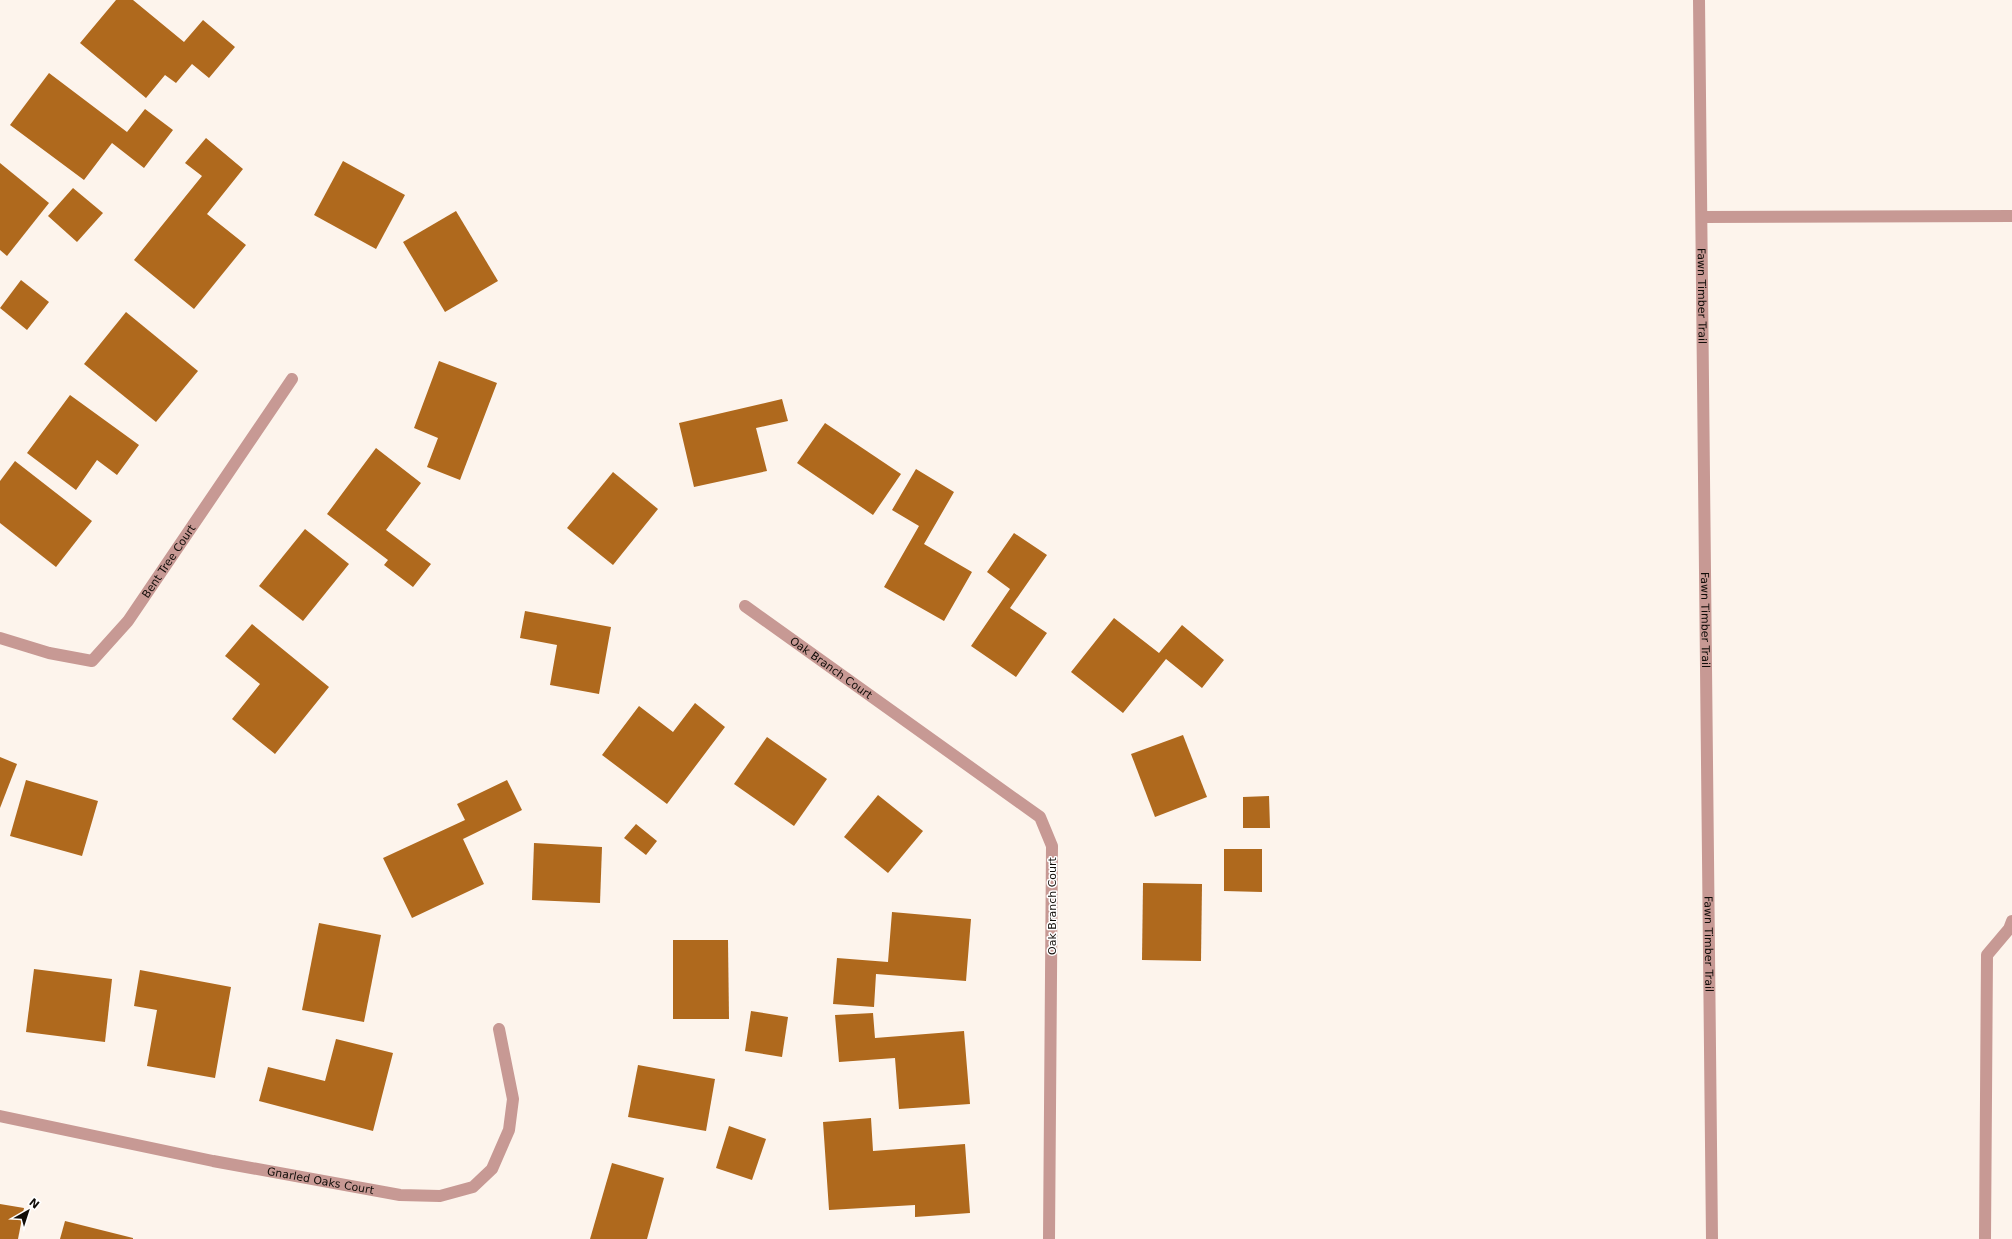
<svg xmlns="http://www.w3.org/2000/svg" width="2012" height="1239" font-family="'DejaVu Sans',sans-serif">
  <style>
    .building { fill: #af691d }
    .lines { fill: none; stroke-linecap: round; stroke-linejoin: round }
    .minor { stroke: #c79994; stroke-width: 12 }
    .labels { text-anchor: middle; stroke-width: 3; stroke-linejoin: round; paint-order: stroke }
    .street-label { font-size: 11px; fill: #110d09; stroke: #fff }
  </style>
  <rect width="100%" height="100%" fill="#fdf4ec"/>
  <g class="building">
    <polygon points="116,0 133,0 184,42 203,20 235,47 209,78 192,64 176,83 165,75 146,98 80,43"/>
    <polygon points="49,73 127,132 145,109 173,130 144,168 112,143 84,180 10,125"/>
    <polygon points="206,138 243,169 207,214 246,245 194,309 134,260 202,176 185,163"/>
    <polygon points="343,161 405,195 376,249 314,215"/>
    <polygon points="0,163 49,203 7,256 0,250"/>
    <polygon points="73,188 103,213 77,242 48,216"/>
    <polygon points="456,211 498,281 445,312 403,242"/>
    <polygon points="21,280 49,302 27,330 0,308"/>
    <polygon points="126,312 198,371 156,422 84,364"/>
    <polygon points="439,361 497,383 460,480 427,467 438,438 414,428"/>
    <polygon points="70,395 139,445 117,475 97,460 76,490 27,453"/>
    <polygon points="782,399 788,421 756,428 767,471 694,487 679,423"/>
    <polygon points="825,423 901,474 873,515 797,463"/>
    <polygon points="376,448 421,483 386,530 431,564 413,587 384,565 388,560 327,514"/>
    <polygon points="15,461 92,521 56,567 0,523 0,481"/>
    <polygon points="916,469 954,492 924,544 972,572 944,621 884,587 919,526 892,510"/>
    <polygon points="613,472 658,509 613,565 567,528"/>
    <polygon points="305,529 349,564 303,621 259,586"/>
    <polygon points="1014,533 1047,555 1010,608 1047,633 1016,677 971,646 1010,589 987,572"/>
    <polygon points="525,611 611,627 599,694 550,685 557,645 520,638"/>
    <polygon points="1114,618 1159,653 1182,625 1224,660 1202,688 1166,659 1123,713 1071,672"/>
    <polygon points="252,624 329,687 275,754 232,719 260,684 225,656"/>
    <polygon points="695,703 725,727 667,804 602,755 639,706 673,732"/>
    <polygon points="1183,735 1207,797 1155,817 1131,754"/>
    <polygon points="767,737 827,779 794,826 734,784"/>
    <polygon points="0,757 17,764 0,808"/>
    <polygon points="26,780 98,801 82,856 10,836"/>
    <polygon points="507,780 522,810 463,839 484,884 412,918 383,858 465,820 457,804"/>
    <polygon points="878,795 923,831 888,873 844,837"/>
    <polygon points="1269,796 1270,828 1243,828 1243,797"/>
    <polygon points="636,824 657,841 646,855 624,838"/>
    <polygon points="534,843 602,847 600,903 532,900"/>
    <polygon points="1224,849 1262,849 1262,892 1224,891"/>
    <polygon points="1143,883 1202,884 1201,961 1142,960"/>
    <polygon points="892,912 971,919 966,981 876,974 874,1007 833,1004 837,958 888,962"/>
    <polygon points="319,923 381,935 364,1022 302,1010"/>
    <polygon points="673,940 728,940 729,1019 673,1019"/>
    <polygon points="34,969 112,979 105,1042 26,1032"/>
    <polygon points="140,970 231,987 215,1078 147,1066 157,1010 134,1006"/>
    <polygon points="751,1011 788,1017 782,1057 745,1051"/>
    <polygon points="873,1013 875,1038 964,1031 970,1104 899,1109 895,1058 839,1062 835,1015"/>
    <polygon points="336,1039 393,1053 373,1131 259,1101 268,1067 325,1081"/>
    <polygon points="638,1065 715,1079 706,1131 628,1117"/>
    <polygon points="871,1118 873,1151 965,1144 970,1213 915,1217 915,1205 829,1210 823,1122"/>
    <polygon points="729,1126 766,1139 752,1180 716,1168"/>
    <polygon points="612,1163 664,1178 647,1239 590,1239"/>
    <polygon points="0,1204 24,1208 18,1239 0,1239"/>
    <polygon points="65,1221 133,1238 133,1239 60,1239"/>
  </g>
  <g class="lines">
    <g class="minor">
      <path id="s1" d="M1699 0 1712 1239"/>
      <polyline points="1702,217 2012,216"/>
      <path id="s2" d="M745 606 1040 817 1052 846 1049 1239"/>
      <path id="s3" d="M0 638 49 653 92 661 128 621 292 379"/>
      <path id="s4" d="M0 1116 213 1161 400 1195 440 1196 473 1187 492 1169 509 1130 513 1099 499 1029"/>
      <polyline points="1985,1239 1987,955 2009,929 2012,921"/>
    </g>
  </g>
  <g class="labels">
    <g class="street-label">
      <text dy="4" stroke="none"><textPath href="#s1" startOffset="296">Fawn Timber Trail</textPath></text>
      <text dy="4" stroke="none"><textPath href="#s3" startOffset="221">Bent Tree Court</textPath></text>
      <text dy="4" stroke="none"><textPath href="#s1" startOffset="620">Fawn Timber Trail</textPath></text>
      <text dy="4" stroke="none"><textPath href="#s2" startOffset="106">Oak Branch Court</textPath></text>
      <text transform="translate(1052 906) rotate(-90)" y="4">Oak Branch Court</text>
      <text dy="4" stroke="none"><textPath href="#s1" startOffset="944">Fawn Timber Trail</textPath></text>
      <text dy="4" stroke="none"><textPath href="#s4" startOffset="327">Gnarled Oaks Court</textPath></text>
    </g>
  </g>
  <g transform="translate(28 1211) rotate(39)" stroke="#ffffff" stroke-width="3" paint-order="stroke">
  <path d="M0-3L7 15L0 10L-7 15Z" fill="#110d09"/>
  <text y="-6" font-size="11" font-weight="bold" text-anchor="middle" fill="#110d09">N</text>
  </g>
</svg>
